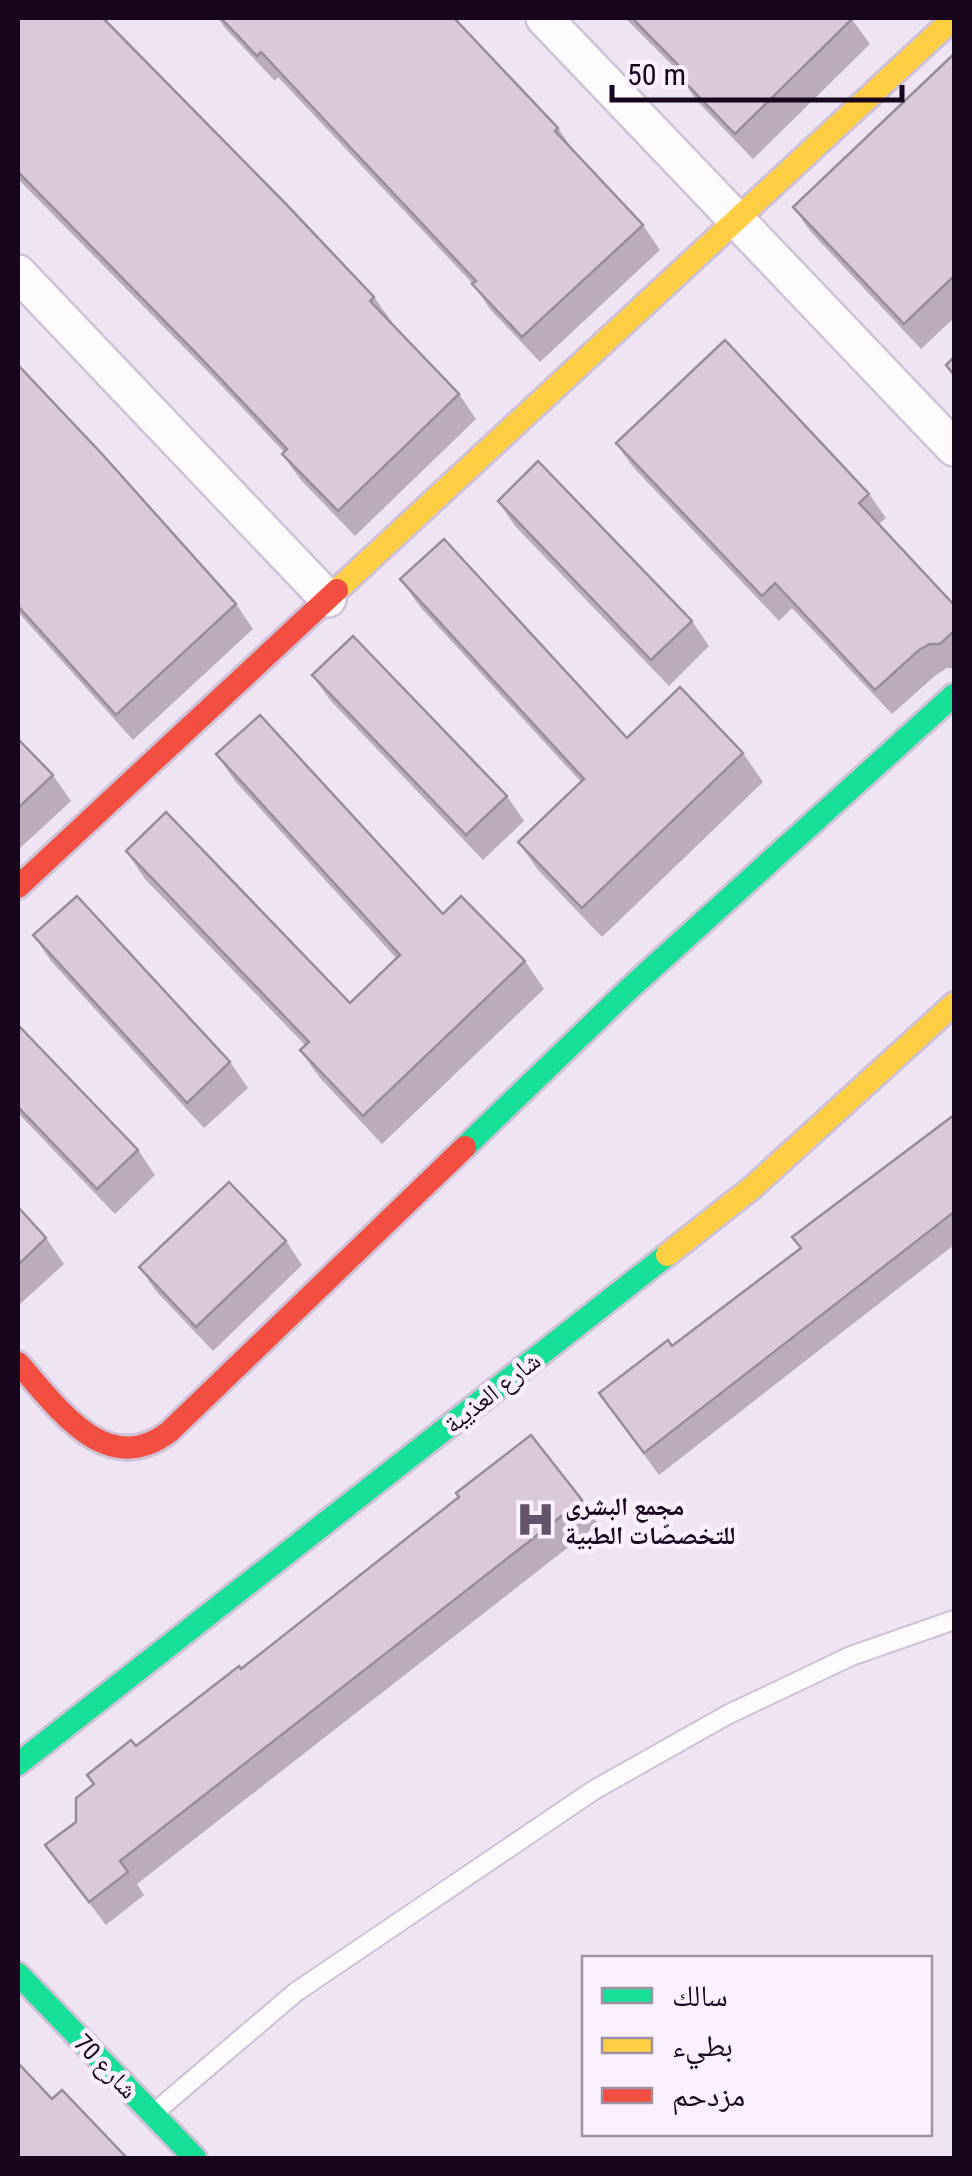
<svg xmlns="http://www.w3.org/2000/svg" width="972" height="2176" font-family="'Roboto Condensed','Noto Naskh Arabic',sans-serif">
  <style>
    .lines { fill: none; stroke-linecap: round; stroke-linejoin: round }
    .lane-casing { stroke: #d0c2d6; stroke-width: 22 }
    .street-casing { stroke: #d0c2d6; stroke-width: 40 }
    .fast-casing { stroke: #d0c2d6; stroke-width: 28 }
    .slow-casing { stroke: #d0c2d6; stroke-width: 28 }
    .jam-casing { stroke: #d0c2d6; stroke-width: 28 }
    .lane { stroke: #fdfbfd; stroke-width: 18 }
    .street { stroke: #fdfbfd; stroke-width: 35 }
    .fast { stroke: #16e098; stroke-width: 22 }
    .slow { stroke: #ffcf43; stroke-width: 22 }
    .jam { stroke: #f24e42; stroke-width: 22 }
    .wall { fill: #bcacbb }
    .building { fill: #dbc8da; stroke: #998c99; stroke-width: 2.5 }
    .labels { text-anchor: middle; stroke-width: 9; stroke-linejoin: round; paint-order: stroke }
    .street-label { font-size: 25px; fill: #18061e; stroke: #faf0fe }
    .poi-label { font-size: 25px; font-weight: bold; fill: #18061e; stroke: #faf0fe; text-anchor: start }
  </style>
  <rect width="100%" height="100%" fill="#efe4f4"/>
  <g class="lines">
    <defs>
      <polyline id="lane" points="155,2112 296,1992 594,1790 727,1715 851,1656 954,1620"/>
      <g id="street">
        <polyline points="544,18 954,448"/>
        <polyline points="18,273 328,599"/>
      </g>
      <g id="fast">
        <polyline points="465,1147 629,989 954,695"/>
        <polyline points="18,1764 667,1255"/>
        <polyline points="18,1974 195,2158"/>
      </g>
      <g id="slow">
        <polyline points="337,590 954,18"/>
        <polyline points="667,1255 753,1187 954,1004"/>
      </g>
      <g id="jam">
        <polyline points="18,887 337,590"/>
        <path d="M18 1363C57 1406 105 1480 169 1432L465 1147"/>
      </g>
    </defs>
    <use href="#lane" class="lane-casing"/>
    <use href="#street" class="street-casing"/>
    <use href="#fast" class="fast-casing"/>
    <use href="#slow" class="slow-casing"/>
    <use href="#jam" class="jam-casing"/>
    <use href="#lane" class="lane"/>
    <use href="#street" class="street"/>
    <use href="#fast" class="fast"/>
    <use href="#slow" class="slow"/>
    <use href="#jam" class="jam"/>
  </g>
  <g class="wall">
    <polygon points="18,18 374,297 392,322 391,323 459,394 476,419 355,536 300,479 282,454 284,452 217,381 18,179"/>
    <polygon points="218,18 454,18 558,128 575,153 643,225 660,250 540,362 490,309 473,284 278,77 275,81 225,28"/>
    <polygon points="625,18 851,18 870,44 753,159 698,102 680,77 682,75"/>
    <polygon points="954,54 954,318 921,349 811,232 793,207"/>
    <polygon points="18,365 236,604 253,629 133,740 18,612"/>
    <polygon points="616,443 869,494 886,518 879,524 954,605 954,668 947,668 936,675 892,714 792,608 779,621 633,467"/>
    <polygon points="498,501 692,621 709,646 669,686 515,526"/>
    <polygon points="400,579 627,738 743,753 763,782 602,937 539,871 518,842 581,782 421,608"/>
    <polygon points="312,675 507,796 524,821 483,860 330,700"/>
    <polygon points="18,739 53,775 71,801 18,850"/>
    <polygon points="216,754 443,914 525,961 544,989 382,1144 320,1078 300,1050 305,1045 145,879 126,851 350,1003 396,958 236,782"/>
    <polygon points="33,935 230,1062 248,1088 204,1128 51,961"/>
    <polygon points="18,1025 138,1150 155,1175 115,1214 18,1113"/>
    <polygon points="954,1115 954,1245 659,1475 599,1393 672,1346 801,1249"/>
    <polygon points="18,1207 46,1238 64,1264 20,1304 18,1301"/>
    <polygon points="286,1241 302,1265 213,1351 156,1291 139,1267"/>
    <polygon points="582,1500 598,1524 137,1884 144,1895 106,1925 45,1845 76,1822 94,1784 136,1746 241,1669"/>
  </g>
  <g class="building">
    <polygon points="18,18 103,18 285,203 374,297 370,301 459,394 338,511 282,454 287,449 199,356 18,172"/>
    <polygon points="221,18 454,18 558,128 555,131 643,225 522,337 472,284 476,281 349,146 261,52 257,56"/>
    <polygon points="632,18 851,18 852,19 735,134 680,77 685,72"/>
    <polygon points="954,54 954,276 904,324 793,207"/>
    <polygon points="725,340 869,494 859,503 954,605 954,631 940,644 930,644 919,650 875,690 775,583 762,596 616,443"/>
    <polygon points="954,357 954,375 946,365"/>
    <polygon points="18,365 102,454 236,604 116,715 18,606"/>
    <polygon points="538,461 692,621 651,660 498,501"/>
    <polygon points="444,539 627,738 680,687 743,753 582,908 518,842 584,779 400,579"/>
    <polygon points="353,636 507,796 466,835 312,675"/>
    <polygon points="260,715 443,914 461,896 525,961 363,1116 300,1050 309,1042 126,851 166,812 350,1003 400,955 216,754"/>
    <polygon points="18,739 53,775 18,808"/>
    <polygon points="77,896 230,1062 187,1103 33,935"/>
    <polygon points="18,1025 138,1150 97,1189 18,1107"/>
    <polygon points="954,1115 954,1212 644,1453 599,1393 668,1340 672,1346 801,1248 792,1237"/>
    <polygon points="229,1182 286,1241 196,1327 139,1267"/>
    <polygon points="18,1207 46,1238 18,1265"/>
    <polygon points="531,1435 582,1500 120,1861 128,1872 89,1902 45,1845 76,1822 76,1798 94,1784 87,1775 131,1740 136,1746 239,1666 241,1669 459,1497 456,1493"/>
    <polygon points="18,2063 52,2099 62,2090 127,2158 18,2158"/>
  </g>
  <defs>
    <symbol id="hospital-bare" viewBox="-9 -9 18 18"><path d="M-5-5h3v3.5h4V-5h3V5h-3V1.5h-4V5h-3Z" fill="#635469" stroke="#faf0fe" stroke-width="2.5" paint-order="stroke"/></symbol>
  </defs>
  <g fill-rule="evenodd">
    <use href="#hospital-bare" x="508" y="1492" width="55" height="55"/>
  </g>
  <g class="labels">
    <g class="street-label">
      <text transform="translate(492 1392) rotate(-38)" y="9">شارع العذيبة</text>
      <text transform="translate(106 2066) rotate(46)" y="9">شارع 70</text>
    </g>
    <g class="poi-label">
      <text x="565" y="1515">مجمع البشرى<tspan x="565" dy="29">للتخصصّات الطبية</tspan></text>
    </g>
  </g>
  <rect width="972" height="2176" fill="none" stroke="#18061e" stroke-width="40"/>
  <rect x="582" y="1956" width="350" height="180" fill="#faf0fe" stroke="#a092a4" stroke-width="2.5"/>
  <rect x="602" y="1988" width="50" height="15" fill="#16e098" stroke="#a092a4" stroke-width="2.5"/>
  <text x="672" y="2006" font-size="30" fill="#18061e">سالك</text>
  <rect x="602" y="2038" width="50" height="15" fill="#ffcf43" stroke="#a092a4" stroke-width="2.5"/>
  <text x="672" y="2056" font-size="30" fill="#18061e">بطيء</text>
  <rect x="602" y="2088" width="50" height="15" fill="#f24e42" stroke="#a092a4" stroke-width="2.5"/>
  <text x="672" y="2106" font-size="30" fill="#18061e">مزدحم</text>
  <path d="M612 85v15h290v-15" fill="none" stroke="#18061e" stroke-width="5"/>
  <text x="627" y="85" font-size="30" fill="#18061e" stroke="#faf0fe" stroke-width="8" paint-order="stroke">50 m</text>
</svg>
